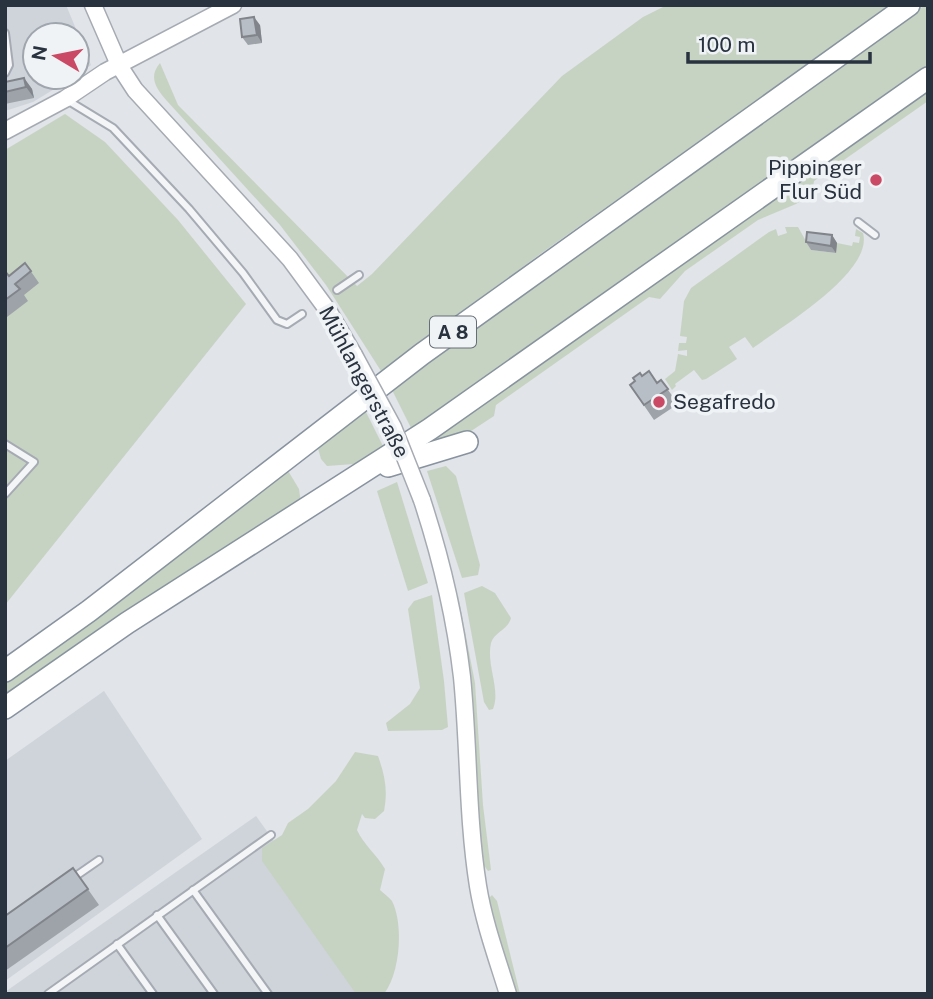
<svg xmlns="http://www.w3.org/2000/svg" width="933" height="999" font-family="'Public Sans',sans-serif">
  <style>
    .built { fill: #cfd4db }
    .green { fill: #c7d3c2 }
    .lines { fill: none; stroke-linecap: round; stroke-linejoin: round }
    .lane-casing { stroke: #a6abb3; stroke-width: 10 }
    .secondary-casing { stroke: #a6abb3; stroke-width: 19 }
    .highway-casing { stroke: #88939f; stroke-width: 24 }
    .lane { stroke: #f3f5f7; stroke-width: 6 }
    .secondary { stroke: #fff; stroke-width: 16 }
    .highway { stroke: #fff; stroke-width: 21 }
    .secondary-bridge-casing { stroke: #a6abb3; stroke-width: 19; stroke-linecap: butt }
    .secondary-bridge { stroke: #fff; stroke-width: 16 }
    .wall { fill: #9ea3aa }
    .shaded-wall { fill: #81858b }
    .building { fill: #b8bec6; stroke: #81858b; stroke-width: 2 }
    .poi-dot { fill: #ca4964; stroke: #f0f3f6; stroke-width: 2.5 }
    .labels { text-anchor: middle; stroke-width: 7; stroke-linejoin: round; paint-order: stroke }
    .shield { fill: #f0f3f6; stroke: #656d77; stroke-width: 2 }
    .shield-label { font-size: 19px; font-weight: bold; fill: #293340 }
    .poi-label { font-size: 21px; fill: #293340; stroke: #f0f3f6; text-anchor: end }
    .street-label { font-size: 21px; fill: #293340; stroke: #f0f3f6 }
  </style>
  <rect width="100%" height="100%" fill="#e1e4e9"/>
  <g class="built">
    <polygon points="5,5 66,5 91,65 77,75 77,35 35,35 35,77 74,77 33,102 5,111"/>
    <polygon points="104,691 202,839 5,981 5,761"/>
    <polygon points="256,816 384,994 5,994 5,992"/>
  </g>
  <g class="green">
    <path d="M667 5H891L543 252 381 371 326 285 280 225 167 101C156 88 148 77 160 63L178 105 357 286 372 274 562 76 643 17Z"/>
    <polygon points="925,5 928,5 928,68 413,432 390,386 435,352 440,355"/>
    <polygon points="928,90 928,101 814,181 812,194 796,204 758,220 685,271 660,299 649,297 496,405 494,416 465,435 432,445 430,441"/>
    <polygon points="65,114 105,142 178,220 246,304 5,605 5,150"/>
    <path d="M785 227H798L811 250 836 253 837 243 852 246 853 242 859 243 860 237 855 236 856 229 863 233C874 272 781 327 753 348L745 337 729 347 737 359 706 379 702 380 694 370 675 384 676 386 672 390 665 379 675 371 678 354 687 356V350L678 351 679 343H686L687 337 680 336 684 301 691 288 769 232 776 229 778 236 787 233Z"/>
    <polygon points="364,408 383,446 354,464 327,466 321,459 317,445"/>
    <polygon points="446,466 456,476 480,565 478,575 462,578 427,471"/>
    <polygon points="287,469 299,489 301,503 5,700 5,679"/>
    <polygon points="397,482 428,583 408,591 377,491"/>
    <path d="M482 586 495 593 511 618C508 630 494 632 491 643 486 665 501 689 493 709L489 710 484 702 464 593Z"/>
    <polygon points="432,595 444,681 448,727 442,730 388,731 386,723 410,704 420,688 408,609 414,601"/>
    <polygon points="458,595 475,683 483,805 491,870 488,871 482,863"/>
    <path d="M355 752 378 756C385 776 388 790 384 811L375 819 365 818 362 814 357 830C364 845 377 855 385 869L380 890C384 894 389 897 392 901 404 925 400 973 384 994H356L262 861V848L282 835 288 823 308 809 336 781Z"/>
    <polygon points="492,895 497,901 520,994 515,994 501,953 488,899"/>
  </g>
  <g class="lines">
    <defs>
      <g id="lane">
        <polyline points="5,33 9,65 5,73"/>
        <polyline points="67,100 113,128 189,209 243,273 277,320 287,324 302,314"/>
        <polyline points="858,222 875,235"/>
        <polyline points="337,290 359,275"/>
        <polyline points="5,444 34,462 5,494"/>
        <polyline points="73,878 99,860"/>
        <polyline points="193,890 268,994"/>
        <polyline points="157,915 214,994"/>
        <polyline points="117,944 153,994"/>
        <polyline points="48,994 271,835"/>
      </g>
      <g id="secondary">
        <polyline points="93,5 120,67 135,90 290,259 329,312 354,355"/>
        <polyline points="5,131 65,99 105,72 233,5"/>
        <path d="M422 500C441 558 455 617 462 677 469 747 467 817 478 886 484 923 497 958 508 994"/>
      </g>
      <g id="highway">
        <polyline points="388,466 467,442"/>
        <polyline points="5,671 89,611 422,354 909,5"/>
        <polyline points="5,708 127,623 430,429 928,78"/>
      </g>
    </defs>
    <use href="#lane" class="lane-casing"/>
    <use href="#secondary" class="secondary-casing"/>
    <use href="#highway" class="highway-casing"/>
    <use href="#lane" class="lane"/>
    <use href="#secondary" class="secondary"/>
    <use href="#highway" class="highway"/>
    <defs>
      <polyline id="secondary-bridge" points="354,355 393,427 422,500"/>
    </defs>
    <use href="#secondary-bridge" class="secondary-bridge-casing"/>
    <use href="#secondary-bridge" class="secondary-bridge"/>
  </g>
  <g class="wall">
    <polygon points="260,25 262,43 248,45 242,37"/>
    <polygon points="24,78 32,89 34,98 5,104 5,82"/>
    <polygon points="832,235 837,243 836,253 811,250 806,242"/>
    <polygon points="25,263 39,283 24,295 28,301 7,317 5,315 5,271 9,276"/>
    <polygon points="642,376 657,382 661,380 678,404 654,420 630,385"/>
    <polygon points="73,868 99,905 5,971 5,916"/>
  </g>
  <g class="shaded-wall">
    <polygon points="254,17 260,25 262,43 257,35"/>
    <polygon points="24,78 32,89 34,98 26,87"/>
    <polygon points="832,235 837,243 836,253 831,246"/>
  </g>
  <g class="building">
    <polygon points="254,17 257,35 242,37 240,19"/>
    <polygon points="24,78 26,87 5,92 5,82"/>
    <polygon points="807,232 832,235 831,246 806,242"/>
    <polygon points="25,263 31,271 15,284 20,289 5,300 5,271 9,276"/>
    <polygon points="649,371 657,383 661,380 668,389 644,405 630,385 635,381 633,378 640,373 642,376"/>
    <polygon points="73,868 88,889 5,948 5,916"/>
  </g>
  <g class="poi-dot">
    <circle cx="876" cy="180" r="7"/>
    <circle cx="659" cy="402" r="7"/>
  </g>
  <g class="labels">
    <rect class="shield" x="430" y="316.5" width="46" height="31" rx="5"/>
    <g class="shield-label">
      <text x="453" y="339">A 8</text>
    </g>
    <g class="poi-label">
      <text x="862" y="175">Pippinger<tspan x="862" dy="24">Flur Süd</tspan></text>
      <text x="673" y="409" text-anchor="start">Segafredo</text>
    </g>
    <g class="street-label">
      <text transform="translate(364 382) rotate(62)" y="7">Mühlangerstraße</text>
    </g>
  </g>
  <rect width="933" height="999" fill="none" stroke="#293340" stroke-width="14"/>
  <g transform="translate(56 56) rotate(280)"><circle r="33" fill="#f0f3f6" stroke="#a0a6ad" stroke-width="2"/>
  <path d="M0-5L12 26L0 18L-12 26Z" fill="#ca4964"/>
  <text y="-10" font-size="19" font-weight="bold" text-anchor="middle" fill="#293340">N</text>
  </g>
  <path d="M688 52v10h182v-10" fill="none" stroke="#293340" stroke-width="3.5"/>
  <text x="698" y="52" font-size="21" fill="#293340" stroke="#f0f3f6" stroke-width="5" paint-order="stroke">100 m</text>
</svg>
